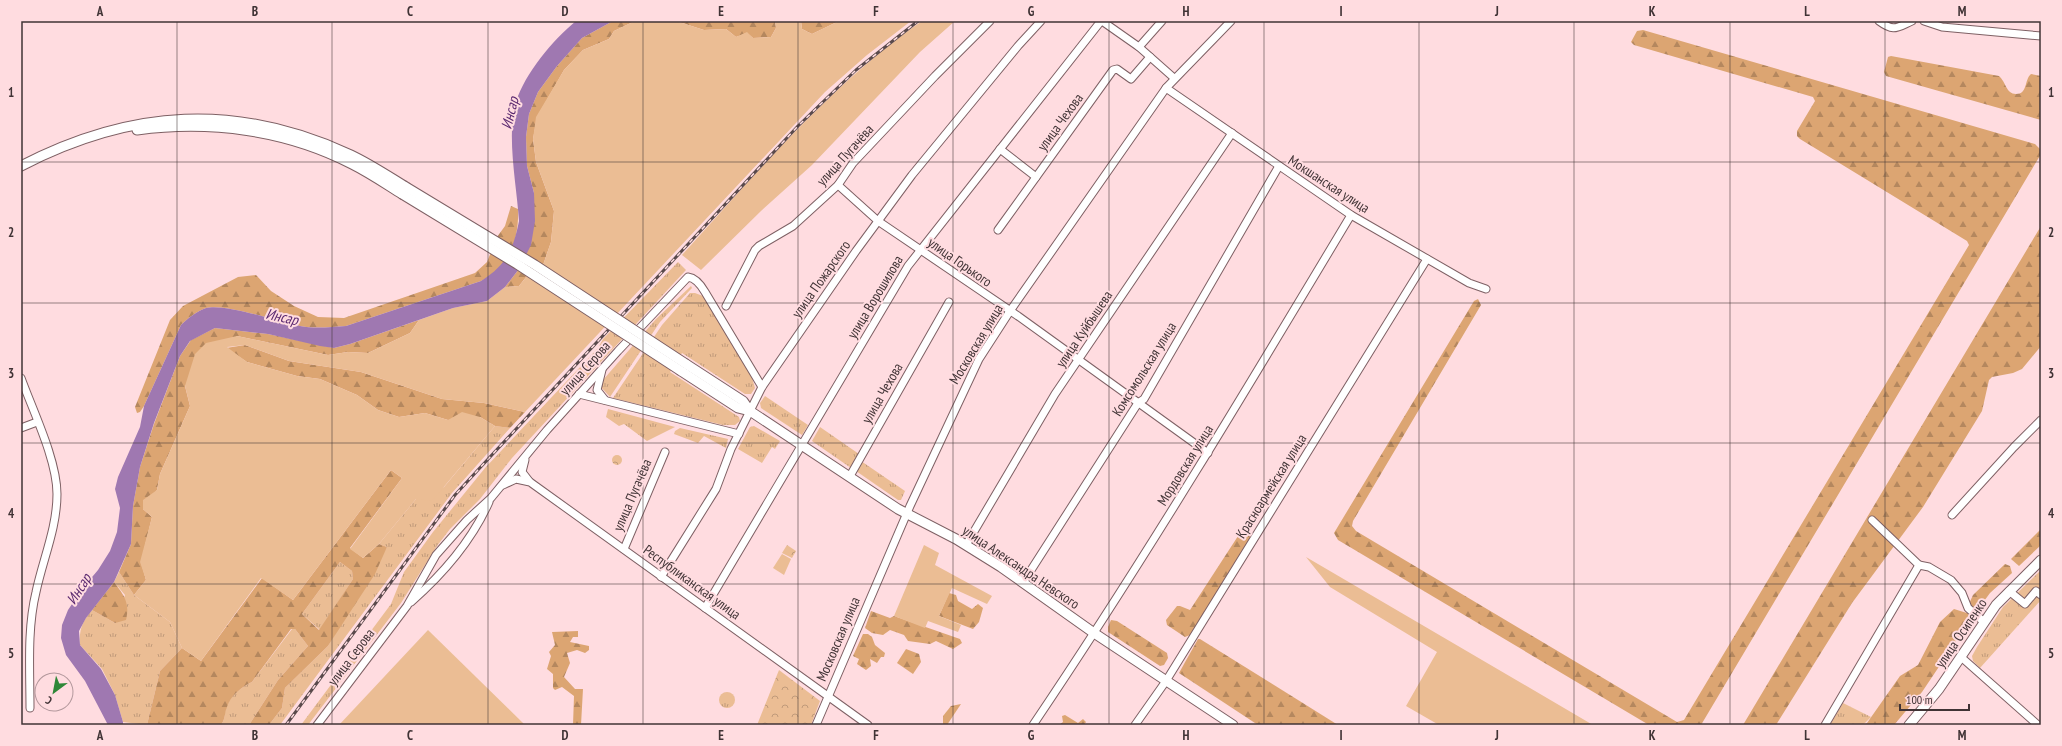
<svg xmlns="http://www.w3.org/2000/svg" width="2062" height="746" font-family="'PT Sans Narrow',sans-serif">
  <style>
    .grass { fill: url(#grass-tufts) }
    .forest { fill: url(#forest-firs); fill-rule: evenodd }
    .park { fill: url(#park-crowns) }
    .garden { fill: #ebbd94 }
    .water { fill: #9f78b1 }
    .lines { fill: none; stroke-linecap: round; stroke-linejoin: round }
    .minor-casing { stroke: #7e6064; stroke-width: 9 }
    .major-casing { stroke: #7e6064; stroke-width: 11 }
    .minor { stroke: #fff; stroke-width: 7 }
    .major { stroke: #fff; stroke-width: 9 }
    .rail-casing { stroke: #5a4a4c; stroke-width: 3 }
    .rail { stroke: #ffdce0; stroke-width: 1.5; stroke-dasharray: 4.5; stroke-linecap: butt }
    .major-bridge-casing { stroke: #7e6064; stroke-width: 11; stroke-linecap: butt }
    .major-bridge { stroke: #fff; stroke-width: 9 }
    .grid { fill: none; stroke: #403335; stroke-width: 1; stroke-opacity: 0.55 }
    .labels { text-anchor: middle; stroke-width: 4; stroke-linejoin: round; paint-order: stroke }
    .street-label { font-size: 14px; fill: #403335; stroke: #ffdce0 }
    .water-label { font-size: 15px; font-style: italic; fill: #5a286f; stroke: #ffdce0 }
    .neatline { fill: none; stroke: #403335; stroke-width: 1.5 }
    .grid-label { font-size: 13px; text-anchor: middle; font-weight: bold; fill: #403335 }
  </style>
  <defs>
    <pattern id="grass-tufts" width="24" height="20" patternUnits="userSpaceOnUse"><rect width="24" height="20" fill="#ebbd94"/><path d="M3 7l-1-3M5 7V3M7 7l1-3M15 17l-1-3M17 17v-4M19 17l1-3" fill="none" stroke="#c09a7a"/></pattern>
    <pattern id="forest-firs" width="22" height="20" patternUnits="userSpaceOnUse"><rect width="22" height="20" fill="#dca572"/><path d="M5 1l3.5 6h-7zM16 11l3.5 6h-7z" fill="#b4875e"/></pattern>
    <pattern id="park-crowns" width="20" height="18" patternUnits="userSpaceOnUse"><rect width="20" height="18" fill="#ebbd94"/><path d="M2 6a3 3 0 1 1 6 0M12 15a3 3 0 1 1 6 0" fill="none" stroke="#c09a7a"/></pattern>
  </defs>
  <rect width="100%" height="100%" fill="#ffdce0"/>
  <g class="grass">
    <polygon points="678,262 686,270 512,458 480,499 450,529 437,546 401,603 308,725 301,725 391,604 404,572 433,532 485,468 598,348 603,339"/>
    <polygon points="691,286 692,288 660,322 610,397 600,386 603,380 656,319"/>
    <polygon points="690,293 695,293 703,296 751,374 755,388 751,394 745,394 682,353 670,372 739,417 740,421 735,425 723,425 613,398 662,325"/>
    <polygon points="765,396 808,425 802,435 761,408 760,403"/>
    <polygon points="608,409 675,427 647,441 624,424 619,426 606,417"/>
    <polygon points="495,426 510,428 452,493 280,725 269,725 282,708 285,688 328,646 387,547 379,544 416,499 444,487"/>
    <polygon points="754,426 780,441 775,449 772,447 762,463 738,449 750,427"/>
    <polygon points="820,427 859,454 851,468 812,441"/>
    <polygon points="680,428 728,439 726,448 704,436 698,443 674,434 675,431"/>
    <polygon points="861,461 905,491 901,500 898,500 856,471"/>
    <polygon points="340,562 352,571 353,579 320,630 302,614"/>
    <polygon points="2041,570 2041,600 1980,668 1973,661 1972,656 1977,647 2003,607"/>
    <path d="M119 572 134 595 170 622 182 648 160 671 147 725 123 722 115 695 102 669 80 645C79 629 82 622 92 610L115 623 125 595 114 582Z"/>
    <path d="M292 629H295L308 646 278 680 249 725H221C226 718 224 714 226 707 230 696 243 686 252 682Z"/>
    <circle cx="727" cy="700" r="8"/>
    <polygon points="1843,703 1871,717 1863,725 1830,725"/>
  </g>
  <g class="forest">
    <polygon points="613,21 635,21 614,31 609,39 583,50 564,70 537,117 533,139 536,162 554,211 551,242 542,268 530,272 519,286 505,287 519,269 534,193 527,166 526,137 529,114 538,92 557,66 582,38"/>
    <polygon points="676,21 775,21 776,28 771,37 753,38 747,33 736,37 726,29 704,30"/>
    <polygon points="801,21 839,21 812,34 802,29"/>
    <polygon points="1643,30 2035,144 2041,150 2041,154 1701,725 1649,725 1338,540 1334,533 1474,301 1478,299 1481,305 1353,521 1352,526 1356,531 1677,722 1684,720 1969,245 1967,241 1800,139 1797,136 1797,131 1815,101 1813,97 1634,45 1631,42 1637,31"/>
    <path d="M1891 56 1999 76C2006 82 2006 94 2016 94 2028 94 2024 80 2031 74L2041 76V120L1886 76 1884 72 1888 57Z"/>
    <path d="M511 206 518 209C519 229 514 257 497 271 492 275 486 278 481 281L346 326C331 327 315 329 300 326 279 322 225 303 206 308 196 312 188 318 181 325L144 406 140 412 137 413 135 407 170 320 183 306 238 277 256 275 271 291 294 306 318 317 344 318 475 273 487 262 497 237 505 226Z"/>
    <polygon points="2041,226 2041,346 2022,369 2013,373 1992,377 1989,380 1982,411 1923,507 1852,603 1776,725 1743,725"/>
    <polygon points="419,320 410,333 368,353 348,352 328,355 237,336 185,386 190,406 160,474 157,490 143,509 152,517 141,562 146,580 134,595 119,572 131,544 133,506 140,467 154,424 180,356 191,340 215,328 268,334 334,348 350,344"/>
    <polygon points="245,345 289,361 361,372 442,399 484,403 525,412 510,428 495,426 480,417 448,420 425,413 399,417 378,410 357,395 320,379 297,376 247,362 226,348"/>
    <path d="M391 470 402 478 350 548 363 558 379 544 387 547 375 574 328 646 285 688 282 708 269 725H249L278 680 308 646 295 629H291L252 682C243 686 230 696 227 707 224 714 226 718 221 725H147L160 671 182 648 201 661 262 578 293 600ZM340 562 352 571 353 579 319 630 302 614Z"/>
    <polygon points="2041,529 2041,545 2019,566 2011,559"/>
    <polygon points="1245,531 1251,534 1251,537 1190,635 1185,637 1167,625 1166,620 1177,606 1180,606 1190,610 1240,533"/>
    <polygon points="2005,564 2010,566 2012,573 1990,593 1976,612 1968,606 1973,595"/>
    <path d="M114 582C124 595 130 603 126 620L115 623 92 610Z"/>
    <polygon points="949,593 956,595 958,601 972,609 978,604 983,608 979,622 973,629 939,616"/>
    <polygon points="1954,609 1970,614 1971,619 1922,692 1894,725 1863,725 1867,723 1900,676 1918,665 1940,622"/>
    <polygon points="871,611 890,618 894,616 960,639 962,643 953,649 936,641 930,644 908,641 904,635 890,630 883,635 872,633 865,628"/>
    <polygon points="1111,620 1117,621 1167,653 1168,658 1164,665 1160,666 1108,632 1108,627"/>
    <polygon points="578,631 578,637 573,637 570,642 589,646 589,650 585,653 577,650 567,653 570,663 564,677 575,689 583,689 581,725 573,725 574,696 562,687 555,690 553,688 553,674 547,669 551,656 549,652 555,645 552,632"/>
    <polygon points="863,634 868,634 872,637 875,645 885,653 884,657 881,657 877,663 870,659 871,666 866,670 857,664 859,659 853,656"/>
    <polygon points="1198,639 1200,639 1338,725 1258,725 1179,673"/>
    <polygon points="906,649 919,654 921,662 913,674 897,663"/>
    <polygon points="961,704 947,725 943,725 943,716 951,706"/>
    <polygon points="1065,715 1078,723 1083,719 1086,722 1084,725 1059,725 1063,722 1062,716"/>
  </g>
  <g class="park">
    <circle cx="617" cy="460" r="5"/>
    <polygon points="787,545 796,551 792,558 782,553"/>
    <polygon points="779,670 820,701 811,725 757,725"/>
  </g>
  <g class="garden">
    <polygon points="635,21 676,21 704,30 726,29 736,37 747,32 753,38 771,37 776,28 775,21 801,21 802,29 812,34 839,21 911,21 867,55 825,92 525,412 484,403 442,399 361,372 289,361 245,345 227,347 247,362 297,376 320,379 357,395 378,410 399,417 425,413 448,420 462,412 480,417 495,426 432,501 416,499 379,544 363,558 350,549 402,478 391,470 293,600 261,578 201,661 182,648 170,622 134,595 146,580 140,562 152,517 143,509 143,500 157,490 160,474 190,406 185,386 195,354 206,343 237,336 328,355 348,352 368,353 410,333 419,320 453,308 487,301 505,287 519,286 531,271 542,268 551,242 554,211 536,162 533,139 536,117 564,70 583,50 609,39 614,31"/>
    <path d="M922 21H955L920 52 812 165 761 211 701 270 682 255C755 175 832 83 922 21Z"/>
    <polygon points="924,545 939,553 935,565 992,596 987,604 952,588 939,616 961,625 958,632 928,621 925,628 894,616"/>
    <polygon points="782,554 791,559 784,575 773,568"/>
    <polygon points="1306,557 1593,725 1439,725 1406,706 1437,652 1330,587"/>
    <polygon points="428,630 525,725 339,725"/>
  </g>
  <path class="water" d="M576 21H613L582 38 557 66 538 92 529 114 526 137 527 166 534 193 535 221 531 245 519 269 505 287 487 301 453 308 350 344 334 348 320 346 268 334 215 328 190 341 180 356 154 423 140 467 133 506 131 544 114 582 86 618 79 631 80 645 101 669 115 695 123 722V725H108L85 681 66 655 61 638 62 625 68 610 82 589 98 570 110 551 117 532 120 508 115 489 118 477 140 427 144 406 181 325C188 318 196 312 206 308 225 303 279 322 300 326 315 329 331 327 346 326L481 281C506 265 513 251 519 221 517 187 506 134 516 102 525 73 553 40 576 21Z"/>
  <g class="lines">
    <defs>
      <g id="minor">
        <polyline points="1102,21 1139,47 1174,78"/>
        <path d="M1879 21C1894 32 1896 28 1912 21"/>
        <polyline points="1924,21 1942,27 2041,36"/>
        <polyline points="1139,47 1162,21"/>
        <polyline points="1166,88 1351,215 1469,283 1486,289"/>
        <polyline points="1000,149 1036,177"/>
        <polyline points="838,185 878,221 1018,316 1208,453"/>
        <polyline points="998,230 1113,70 1117,69 1131,79 1150,57"/>
        <polyline points="726,306 755,250 759,246 793,226 838,185 853,163 935,76 990,21"/>
        <polyline points="602,370 597,390 605,400"/>
        <path d="M21 378C33 411 57 460 57 494 57 528 43 559 36 592 27 629 30 670 30 708"/>
        <polyline points="579,394 739,434"/>
        <polyline points="21,428 37,422"/>
        <polyline points="525,460 522,472 529,481"/>
        <polyline points="850,476 949,302"/>
        <polyline points="503,485 516,479 530,482 868,725"/>
        <polyline points="1952,515 2014,447 2041,420"/>
        <polyline points="1872,520 1919,565"/>
        <polyline points="966,545 1055,394 1232,133"/>
        <polyline points="624,549 665,452"/>
        <polyline points="661,577 716,489 731,449 762,387 856,251 912,175 1018,46 1041,21"/>
        <polyline points="1024,581 1138,403 1144,399 1279,166"/>
        <polyline points="2009,591 2025,604 2036,591 2041,595"/>
        <path d="M411 602C443 574 472 540 489 502"/>
        <polyline points="705,608 908,266 1101,21"/>
        <polyline points="1961,657 2038,725"/>
        <path d="M317 725 407 606 436 555 467 520 491 498 547 430 618 351 688 277C696 278 701 285 705 292L762 387"/>
        <polyline points="816,725 910,506 979,359 1010,311 1166,88 1231,21"/>
        <path d="M1033 725C1145 559 1248 387 1351 215"/>
        <polyline points="1135,725 1166,681 1427,259"/>
        <polyline points="1825,725 1919,565 1929,567 1951,580 1962,593 1968,608 1984,622"/>
      </g>
      <g id="major">
        <path d="M137 130C210 120 286 130 352 164 370 173 386 184 402 194"/>
        <path d="M21 166C131 109 237 102 351 155 370 164 388 176 406 187"/>
        <polyline points="686,364 743,401 750,411 898,509 956,539 1001,567 1094,633 1233,725"/>
        <polyline points="681,371 738,408 750,411"/>
        <polyline points="1909,725 1939,689 1996,605 2041,560"/>
      </g>
    </defs>
    <use href="#minor" class="minor-casing"/>
    <use href="#major" class="major-casing"/>
    <use href="#minor" class="minor"/>
    <use href="#major" class="major"/>
    <defs>
      <polyline id="rail" points="286,725 455,495 477,471 798,126 856,70 918,21"/>
    </defs>
    <use href="#rail" class="rail-casing"/>
    <use href="#rail" class="rail"/>
    <defs>
      <g id="major-bridge">
        <polyline points="406,187 535,265 686,364"/>
        <polyline points="402,194 517,264 681,371"/>
      </g>
    </defs>
    <use href="#major-bridge" class="major-bridge-casing"/>
    <use href="#major-bridge" class="major-bridge"/>
  </g>
  <path class="grid" d="M177 21V725M332 21V725M488 21V725M643 21V725M798 21V725M953 21V725M1109 21V725M1264 21V725M1419 21V725M1574 21V725M1730 21V725M1885 21V725M21 162H2041M21 303H2041M21 443H2041M21 584H2041"/>
  <g class="labels">
    <g class="street-label">
      <text transform="translate(1060 122) rotate(-54)" y="5">улица Чехова</text>
      <text transform="translate(845 155) rotate(-48)" y="5">улица Пугачёва</text>
      <text transform="translate(1329 184) rotate(33)" y="5">Мокшанская улица</text>
      <text transform="translate(960 262) rotate(35)" y="5">улица Горького</text>
      <text transform="translate(821 279) rotate(-55)" y="5">улица Пожарского</text>
      <text transform="translate(875 297) rotate(-59)" y="5">улица Ворошилова</text>
      <text transform="translate(1084 329) rotate(-56)" y="5">улица Куйбышева</text>
      <text transform="translate(976 344) rotate(-59)" y="5">Московская улица</text>
      <text transform="translate(585 368) rotate(-48)" y="5">улица Серова</text>
      <text transform="translate(1144 369) rotate(-58)" y="5">Комсомольская улица</text>
      <text transform="translate(882 393) rotate(-60)" y="5">улица Чехова</text>
      <text transform="translate(1185 465) rotate(-58)" y="5">Мордовская улица</text>
      <text transform="translate(1271 486) rotate(-58)" y="5">Красноармейская улица</text>
      <text transform="translate(632 495) rotate(-67)" y="5">улица Пугачёва</text>
      <text transform="translate(1021 567) rotate(34)" y="5">улица Александра Невского</text>
      <text transform="translate(692 582) rotate(36)" y="5">Республиканская улица</text>
      <text transform="translate(1961 633) rotate(-56)" y="5">улица Осипенко</text>
      <text transform="translate(838 639) rotate(-67)" y="5">Московская улица</text>
      <text transform="translate(351 657) rotate(-53)" y="5">улица Серова</text>
    </g>
    <g class="water-label">
      <text transform="translate(510 113) rotate(-76)" y="5">Инсар</text>
      <text transform="translate(282 317) rotate(12)" y="5">Инсар</text>
      <text transform="translate(79 589) rotate(-58)" y="5">Инсар</text>
    </g>
  </g>
  <rect width="2062" height="746" fill="none" stroke="#ffdce0" stroke-width="44"/>
  <g transform="translate(54 692) rotate(212)"><circle r="19" fill="#ffdce0" stroke="#b3989c"/>
  <path d="M0-3L7 15L0 10L-7 15Z" fill="#2e8737"/>
  <text y="-6" font-size="11" font-weight="bold" text-anchor="middle" fill="#403335">С</text>
  </g>
  <path d="M1900 704v6h69v-6" fill="none" stroke="#403335" stroke-width="2"/>
  <text x="1906" y="704" font-size="12" fill="#403335" stroke="#ffdce0" stroke-width="3" paint-order="stroke">100 m</text>
  <rect x="22" y="22" width="2018" height="702" class="neatline"/>
  <g class="grid-label">
    <text x="100" y="16">A</text>
    <text x="255" y="16">B</text>
    <text x="410" y="16">C</text>
    <text x="565" y="16">D</text>
    <text x="721" y="16">E</text>
    <text x="876" y="16">F</text>
    <text x="1031" y="16">G</text>
    <text x="1186" y="16">H</text>
    <text x="1341" y="16">I</text>
    <text x="1497" y="16">J</text>
    <text x="1652" y="16">K</text>
    <text x="1807" y="16">L</text>
    <text x="1962" y="16">M</text>
    <text x="11" y="97">1</text>
    <text x="2051" y="97">1</text>
    <text x="11" y="237">2</text>
    <text x="2051" y="237">2</text>
    <text x="11" y="378">3</text>
    <text x="2051" y="378">3</text>
    <text x="11" y="518">4</text>
    <text x="2051" y="518">4</text>
    <text x="11" y="658">5</text>
    <text x="2051" y="658">5</text>
    <text x="100" y="740">A</text>
    <text x="255" y="740">B</text>
    <text x="410" y="740">C</text>
    <text x="565" y="740">D</text>
    <text x="721" y="740">E</text>
    <text x="876" y="740">F</text>
    <text x="1031" y="740">G</text>
    <text x="1186" y="740">H</text>
    <text x="1341" y="740">I</text>
    <text x="1497" y="740">J</text>
    <text x="1652" y="740">K</text>
    <text x="1807" y="740">L</text>
    <text x="1962" y="740">M</text>
  </g>
</svg>
